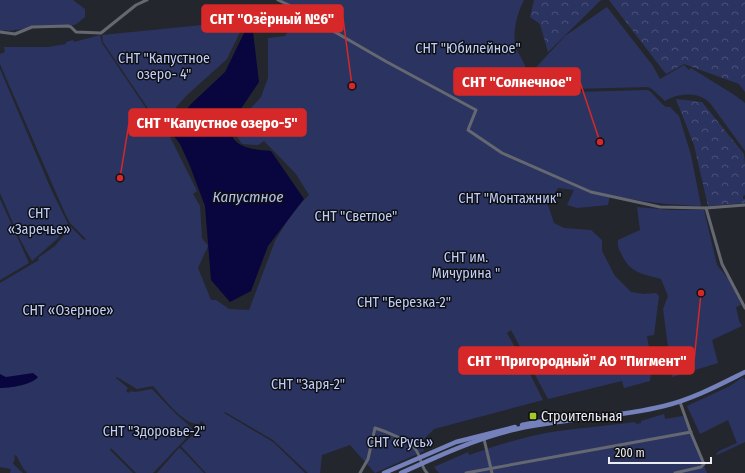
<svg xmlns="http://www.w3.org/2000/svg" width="745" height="473" font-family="'Fira Sans Condensed',sans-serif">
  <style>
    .green { fill: #2b3461 }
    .forest { fill: url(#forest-crowns) }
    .water { fill: #09053e }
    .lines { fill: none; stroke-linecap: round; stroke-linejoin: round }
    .minor { stroke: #656771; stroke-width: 3 }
    .primary { stroke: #7581bb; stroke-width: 4.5 }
    .poi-dot { fill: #a2c929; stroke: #0e0f13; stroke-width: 1.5 }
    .labels { text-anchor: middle; stroke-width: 3; stroke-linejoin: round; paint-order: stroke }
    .park-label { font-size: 14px; fill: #c2cefa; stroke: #0e0f13 }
    .poi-label { font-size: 14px; fill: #ecedf3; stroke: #0e0f13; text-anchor: start }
    .water-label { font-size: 15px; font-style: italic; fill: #b4c0ec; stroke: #0e0f13 }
    .leader { fill: none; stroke: #d62828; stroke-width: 1.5 }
    .callout-dot { fill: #d62828; stroke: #0e0f13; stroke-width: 1.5 }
    .callout { fill: #d62828; stroke: #d62828; stroke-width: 1.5 }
    .callout-label { font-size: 15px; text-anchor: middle; font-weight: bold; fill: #fff }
  </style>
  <defs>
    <pattern id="forest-crowns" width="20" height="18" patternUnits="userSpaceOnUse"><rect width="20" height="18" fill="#2b3461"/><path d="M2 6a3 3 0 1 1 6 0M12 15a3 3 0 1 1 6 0" fill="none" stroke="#4a5278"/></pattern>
  </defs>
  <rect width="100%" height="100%" fill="#24262e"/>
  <g class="green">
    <polygon points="0,0 73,0 85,9 85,17 75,25 31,26 22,29 9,31 5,30 0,32"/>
    <path d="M281 0H524C517 13 513 30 515 45 517 55 530 66 525 77 524 80 521 82 520 85L573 92 648 90 651 92 662 104 666 107H670L679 116 691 155 701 206C670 205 641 202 610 195L608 205 577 208 567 205 574 190 558 188 548 205 554 223 564 228 591 230 602 240V251L615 276 631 292 644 294 656 293 659 296 654 335 647 336 652 365 650 381 624 388 622 381 548 399 511 330 507 333 530 374 543 400 434 429 421 442 424 451 375 473 350 445 322 455 320 473H308L273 440 225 412 224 413 273 442 305 473H206L181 446 205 424 201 421 199 424C183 425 164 398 153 386L137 389 117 377 116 378 128 388 126 391 128 393 131 391 135 392 152 389 176 414 194 430 153 473H136L111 448 110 450 133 473H27L23 468 16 455 14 456 15 458 13 464 23 473H10L11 469 0 467V283L39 260 38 258 55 246 71 227 84 240 86 239 70 223 64 211 0 64V54L5 52 4 47H48L66 44V42L73 40 74 42 100 35 102 43 162 132 166 129 197 191 193 194 200 206 202 238 208 246 198 268 211 300H216L229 309 249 310 275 241 294 210 309 195 296 174 264 141 258 145 242 144 232 129 261 97 268 78V38L285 36 304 12Z"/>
    <path d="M607 7 653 66 660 79 684 65 689 70 691 68 736 96 745 103V151L710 103C699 91 677 93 665 101L652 89 648 87 571 89 527 83 529 75 565 36Z"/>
    <polygon points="222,23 242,28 227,59 186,96 160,126 103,42 102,35"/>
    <polygon points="0,69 50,187 68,224 57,239 32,261 21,241 0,193"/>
    <polygon points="0,199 29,263 0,280"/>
    <path d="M637 207 671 210H704L717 265 729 280 741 305 736 307 739 321 742 326 712 340 718 363 672 377 663 309 668 296 661 279C643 274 630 273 622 255 619 250 617 246 618 240L640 230Z"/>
    <polygon points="743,377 745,380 745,442 717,455 716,454 719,451 737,443 728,420 700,434 687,406 730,386"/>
    <path d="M664 414 665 419 683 416 707 473H439L434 467 468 452 469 455C495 446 520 438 546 433 576 428 605 426 635 422L636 424 641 423V421Z"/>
    <polygon points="179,448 181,449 204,473 157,473"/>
  </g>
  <g class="forest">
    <polygon points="534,0 601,0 548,52 540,24 530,17"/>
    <polygon points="609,0 745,0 745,92 739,84 684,64 666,74"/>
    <polygon points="676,99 702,102 744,154 745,164 745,195 743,196 743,199 745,199 745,203 708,206 694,145"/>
  </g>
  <g class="water">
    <path d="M246 29 253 32 259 82 230 125C230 149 253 149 271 151L304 199 268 246 251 291 230 302 211 280 205 206 190 166 180 144 170 131 191 104 225 72Z"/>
    <path d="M33 373 38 377C32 385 10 388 0 388V374L6 377Z"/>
  </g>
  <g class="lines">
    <g class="minor">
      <polyline points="278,0 293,7 328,28 387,62 476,110 468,130 502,153 591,192 660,207 706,208"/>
      <polyline points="0,32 15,34 32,27 68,26 71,27 76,32 101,33 136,5 147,0"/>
      <polyline points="745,205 706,208 722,264 745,308"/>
      <polyline points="484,439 492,473"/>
      <path d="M360 473 368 459 375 428C385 431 411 441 416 450 421 457 421 467 427 473"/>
      <polyline points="466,473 691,432"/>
      <polyline points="675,473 701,467 704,464 691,433 680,402"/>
    </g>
    <g class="primary">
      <polyline points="522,425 537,422 588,416"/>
      <polyline points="384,473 456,442 515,427"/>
      <path d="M401 473C438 456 477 438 517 429 566 418 616 418 664 406 693 399 719 385 745 372"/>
    </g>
  </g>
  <rect class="poi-dot" x="529" y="412" width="8" height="8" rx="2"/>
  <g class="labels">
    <g class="park-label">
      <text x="468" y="53">СНТ "Юбилейное"</text>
      <text x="164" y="63">СНТ "Капустное<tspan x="164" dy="16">озеро- 4"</tspan></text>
      <text x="510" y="203">СНТ "Монтажник"</text>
      <text x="39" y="218">СНТ<tspan x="39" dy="16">«Заречье»</tspan></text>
      <text x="356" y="221">СНТ "Светлое"</text>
      <text x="466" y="262">СНТ им.<tspan x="466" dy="16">Мичурина "</tspan></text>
      <text x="404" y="307">СНТ "Березка-2"</text>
      <text x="68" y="315">СНТ «Озерное»</text>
      <text x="308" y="389">СНТ "Заря-2"</text>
      <text x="154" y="436">СНТ "Здоровье-2"</text>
      <text x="400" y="447">СНТ «Русь»</text>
    </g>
    <g class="poi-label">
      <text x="541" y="421">Строительная</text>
    </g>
    <g class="water-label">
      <text x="248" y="202">Капустное</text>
    </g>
  </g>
  <path class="leader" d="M352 86L343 18M600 142L580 82M120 178L129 123M701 293L694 361"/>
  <g class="callout-dot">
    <circle cx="352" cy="86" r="4"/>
    <circle cx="600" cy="142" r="4"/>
    <circle cx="120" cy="178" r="4"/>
    <circle cx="701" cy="293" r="4"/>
  </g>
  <g class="callout">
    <rect x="202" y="5" width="141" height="27" rx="4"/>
    <rect x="454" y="68" width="126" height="27" rx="4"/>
    <rect x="129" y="109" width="177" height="27" rx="4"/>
    <rect x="459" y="347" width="235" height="27" rx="4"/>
  </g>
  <g class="callout-label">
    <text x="272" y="24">СНТ "Озёрный №6"</text>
    <text x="517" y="87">СНТ "Солнечное"</text>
    <text x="217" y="128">СНТ "Капустное озеро-5"</text>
    <text x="577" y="366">СНТ "Пригородный" АО "Пигмент"</text>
  </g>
  <path d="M609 457v6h102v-6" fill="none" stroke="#ecedf3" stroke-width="2"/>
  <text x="615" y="457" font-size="12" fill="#ecedf3" stroke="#0e0f13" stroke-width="3" paint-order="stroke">200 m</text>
</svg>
